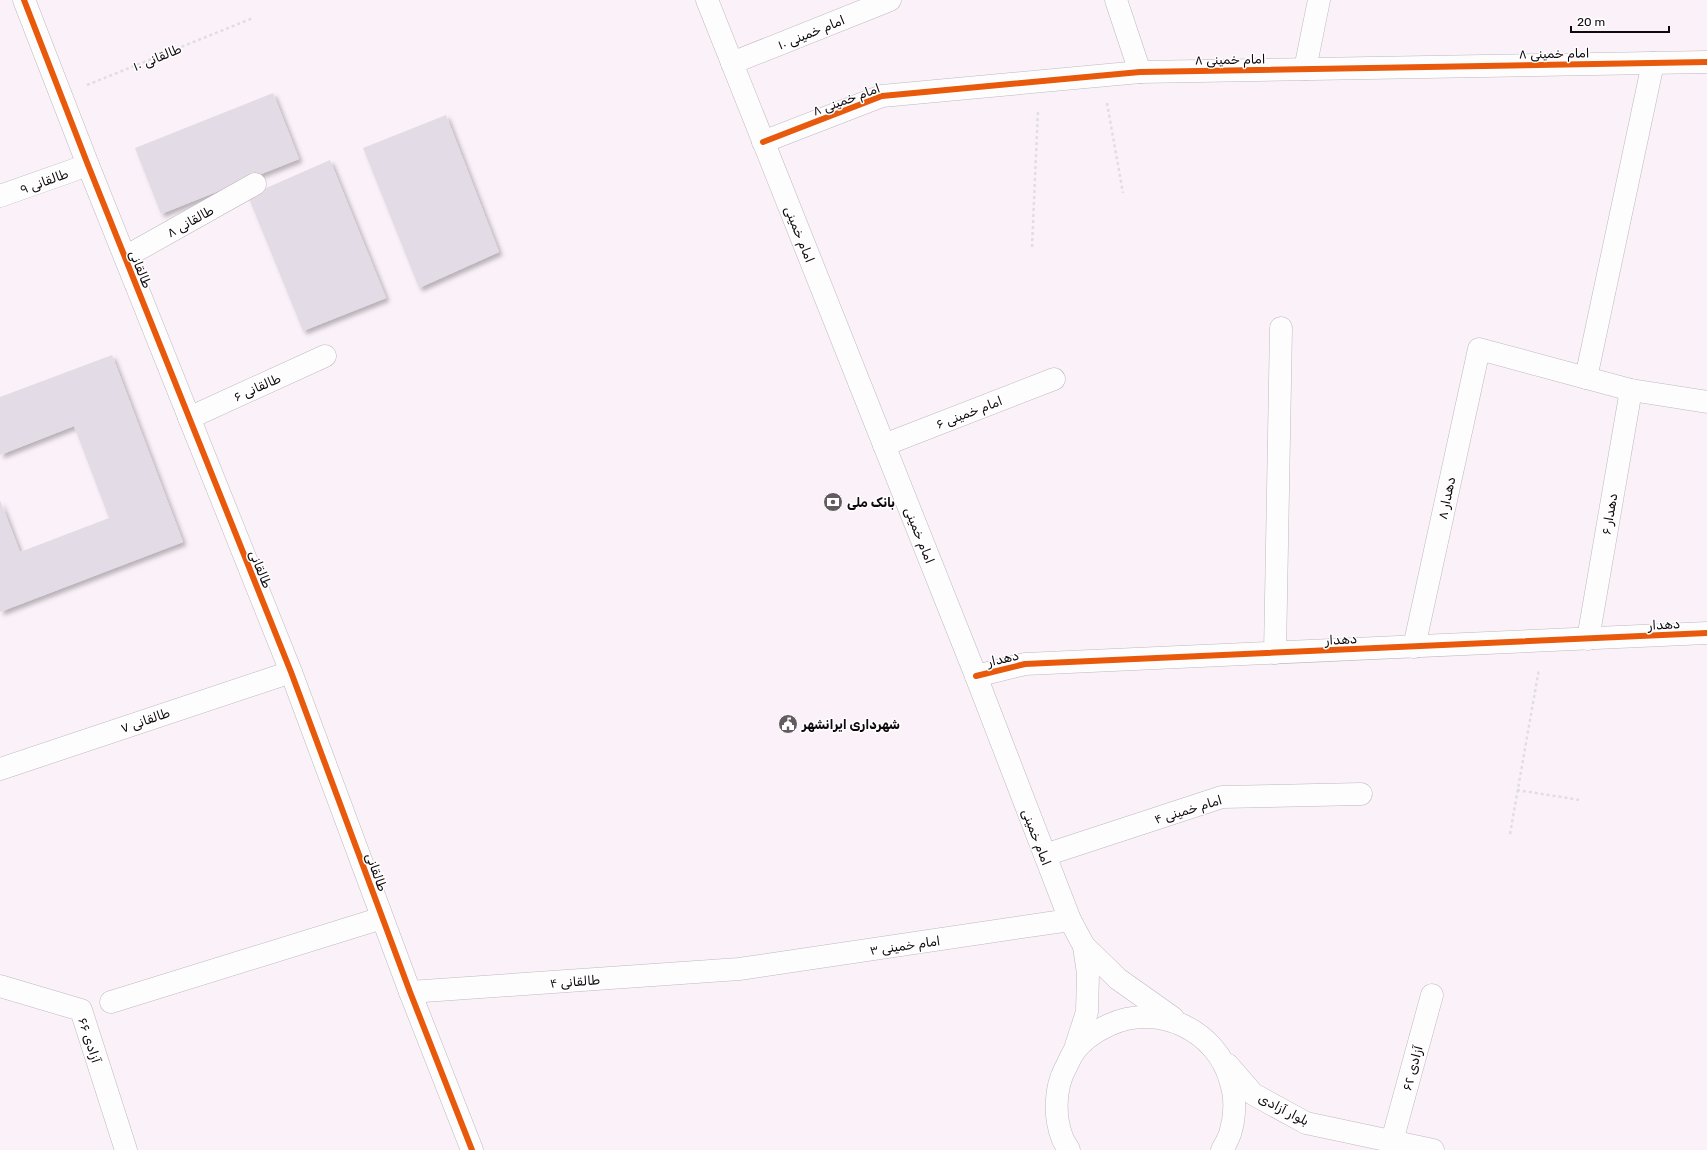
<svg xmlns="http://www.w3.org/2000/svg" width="1707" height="1150" font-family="Rubik,'Noto Sans Arabic',sans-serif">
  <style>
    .building { fill: #e3dce7; filter: url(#shadow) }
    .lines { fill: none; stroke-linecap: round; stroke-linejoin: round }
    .minor-casing { stroke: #beb8bd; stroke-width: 23 }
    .tertiary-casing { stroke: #beb8bd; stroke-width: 23 }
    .secondary-casing { stroke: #beb8bd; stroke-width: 23 }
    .path { stroke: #e0dee0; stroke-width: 2.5; stroke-dasharray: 3 3; stroke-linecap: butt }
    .minor { stroke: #fefdfe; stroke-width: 22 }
    .tertiary { stroke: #fefdfe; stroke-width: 22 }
    .secondary { stroke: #fefdfe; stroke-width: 22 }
    .cycleway-casing { stroke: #fff; stroke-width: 8 }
    .cycleway { stroke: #e8590c; stroke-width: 6 }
    .labels { text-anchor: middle; stroke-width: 3; stroke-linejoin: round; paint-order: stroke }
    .street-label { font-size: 13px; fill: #0f090e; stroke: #fff }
    .poi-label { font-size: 13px; font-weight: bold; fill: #0f090e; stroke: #fff; text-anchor: start }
  </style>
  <defs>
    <filter id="shadow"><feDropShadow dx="3.5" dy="3.5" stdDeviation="2" flood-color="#0004"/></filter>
  </defs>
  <rect width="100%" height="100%" fill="#fbf2f9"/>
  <g class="building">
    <polygon points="273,93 299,159 161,214 135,148"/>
    <polygon points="446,115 499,252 419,288 363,148"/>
    <polygon points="330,160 386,298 303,331 248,196"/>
    <polygon points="112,355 183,542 0,612 0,500 20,552 109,518 74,426 0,455 0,397"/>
  </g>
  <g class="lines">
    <defs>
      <g id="minor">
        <polyline points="1116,0 1140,72"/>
        <polyline points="732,63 890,0"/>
        <polyline points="1305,69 1319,0"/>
        <polyline points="763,142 882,96 1140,72 1707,62"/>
        <polyline points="0,196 88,165"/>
        <polyline points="125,257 255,184"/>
        <polyline points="1586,378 1653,63"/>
        <polyline points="189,418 325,356"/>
        <polyline points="884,445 1054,379"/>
        <polyline points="1588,639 1631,390"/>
        <polyline points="1414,647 1479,349 1631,390 1707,402"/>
        <polyline points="1275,653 1281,328"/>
        <polyline points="976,676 1025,664 1707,633"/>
        <polyline points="0,769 291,672"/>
        <polyline points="1045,855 1222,797 1361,794"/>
        <polyline points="0,986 81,1010 126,1150"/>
        <polyline points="410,992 739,969 1070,920"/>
        <polyline points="111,1002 382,918"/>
        <polyline points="1392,1141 1432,995"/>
      </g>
      <polyline id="tertiary" points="24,0 88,165 291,672 410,992 472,1150"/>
      <g id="secondary">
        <polyline points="707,0 976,676 1070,920 1084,946 1088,974 1087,1012 1074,1052"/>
        <polyline points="1084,946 1118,979 1173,1018"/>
        <polyline points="1228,1065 1253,1094 1306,1123 1433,1150"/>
        <path d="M1069 1150C1067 1146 1063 1141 1062 1137 1054 1116 1055 1088 1065 1069 1068 1064 1070 1058 1073 1053 1082 1040 1096 1031 1109 1025 1157 1002 1218 1030 1231 1083 1236 1098 1235 1118 1230 1134 1228 1139 1225 1145 1222 1150"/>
      </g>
    </defs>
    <use href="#minor" class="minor-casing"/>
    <use href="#tertiary" class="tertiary-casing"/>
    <use href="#secondary" class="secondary-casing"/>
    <g class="path">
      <polyline points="87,85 253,18"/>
      <polyline points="1107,103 1123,193"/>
      <polyline points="1032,247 1038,110"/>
      <polyline points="1517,790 1580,800"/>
      <polyline points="1510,834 1539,669"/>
    </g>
    <use href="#minor" class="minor"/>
    <use href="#tertiary" class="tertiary"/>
    <use href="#secondary" class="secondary"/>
    <defs>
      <g id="cycleway">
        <polyline points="24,0 88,165 291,672 410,992 472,1150"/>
        <polyline points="763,142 882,96 1140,72 1707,62"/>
        <polyline points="976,676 1025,664 1707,633"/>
      </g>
    </defs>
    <use href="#cycleway" class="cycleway-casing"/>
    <use href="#cycleway" class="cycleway"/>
  </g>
  <defs>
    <symbol id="bank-disc" viewBox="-11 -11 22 22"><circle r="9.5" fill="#625b60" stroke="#fff"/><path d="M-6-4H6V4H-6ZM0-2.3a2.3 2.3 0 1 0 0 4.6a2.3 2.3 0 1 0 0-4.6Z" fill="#fff"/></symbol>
    <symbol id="civic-disc" viewBox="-11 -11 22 22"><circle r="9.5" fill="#625b60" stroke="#fff"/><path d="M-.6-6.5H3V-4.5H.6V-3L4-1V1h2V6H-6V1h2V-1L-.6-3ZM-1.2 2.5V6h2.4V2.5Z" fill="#fff"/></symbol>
  </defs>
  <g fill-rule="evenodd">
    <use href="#bank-disc" x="822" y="491" width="22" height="22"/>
    <use href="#civic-disc" x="777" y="713" width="22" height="22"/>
  </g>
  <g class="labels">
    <g class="street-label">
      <text transform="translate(811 32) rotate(-22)" y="5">امام خمینی ۱۰</text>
      <text transform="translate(1554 53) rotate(-1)" y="5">امام خمینی ۸</text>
      <text transform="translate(157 57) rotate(-22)" y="5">طالقانی ۱۰</text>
      <text transform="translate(1230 59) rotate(-1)" y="5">امام خمینی ۸</text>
      <text transform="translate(846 99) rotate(-20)" y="5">امام خمینی ۸</text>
      <text transform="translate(44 181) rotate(-20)" y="5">طالقانی ۹</text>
      <text transform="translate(190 221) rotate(-29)" y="5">طالقانی ۸</text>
      <text transform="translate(800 234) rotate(68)" y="5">امام خمینی</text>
      <text transform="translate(141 269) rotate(68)" y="5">طالقانی</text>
      <text transform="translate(257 387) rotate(-24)" y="5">طالقانی ۶</text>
      <text transform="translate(969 412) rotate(-21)" y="5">امام خمینی ۶</text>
      <text transform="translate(1446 498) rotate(-78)" y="5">دهدار ۸</text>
      <text transform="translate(1609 514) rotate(-80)" y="5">دهدار ۶</text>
      <text transform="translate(920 535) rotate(68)" y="5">امام خمینی</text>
      <text transform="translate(261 569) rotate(68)" y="5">طالقانی</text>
      <text transform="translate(1664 624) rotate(-3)" y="5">دهدار</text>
      <text transform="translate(1341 639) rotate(-3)" y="5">دهدار</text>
      <text transform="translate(1003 658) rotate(-13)" y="5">دهدار</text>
      <text transform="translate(145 720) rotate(-19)" y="5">طالقانی ۷</text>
      <text transform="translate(1188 809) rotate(-17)" y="5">امام خمینی ۴</text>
      <text transform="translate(1037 837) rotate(69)" y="5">امام خمینی</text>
      <text transform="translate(377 872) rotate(70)" y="5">طالقانی</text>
      <text transform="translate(905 945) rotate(-8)" y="5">امام خمینی ۳</text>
      <text transform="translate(575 981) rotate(-4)" y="5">طالقانی ۴</text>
      <text transform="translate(90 1040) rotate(72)" y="5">آزادی ۶۶</text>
      <text transform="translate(1412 1068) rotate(-75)" y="5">آزادی ۶۲</text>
      <text transform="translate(1284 1109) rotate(27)" y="5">بلوار آزادی</text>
    </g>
    <g class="poi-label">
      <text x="847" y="507">بانک ملی</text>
      <text x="802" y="729">شهرداری ایرانشهر</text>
    </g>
  </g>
  <path d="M1571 26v6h98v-6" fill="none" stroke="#0f090e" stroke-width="2"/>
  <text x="1577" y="26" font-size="12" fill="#0f090e" stroke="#ffffff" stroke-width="3" paint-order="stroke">20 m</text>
</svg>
